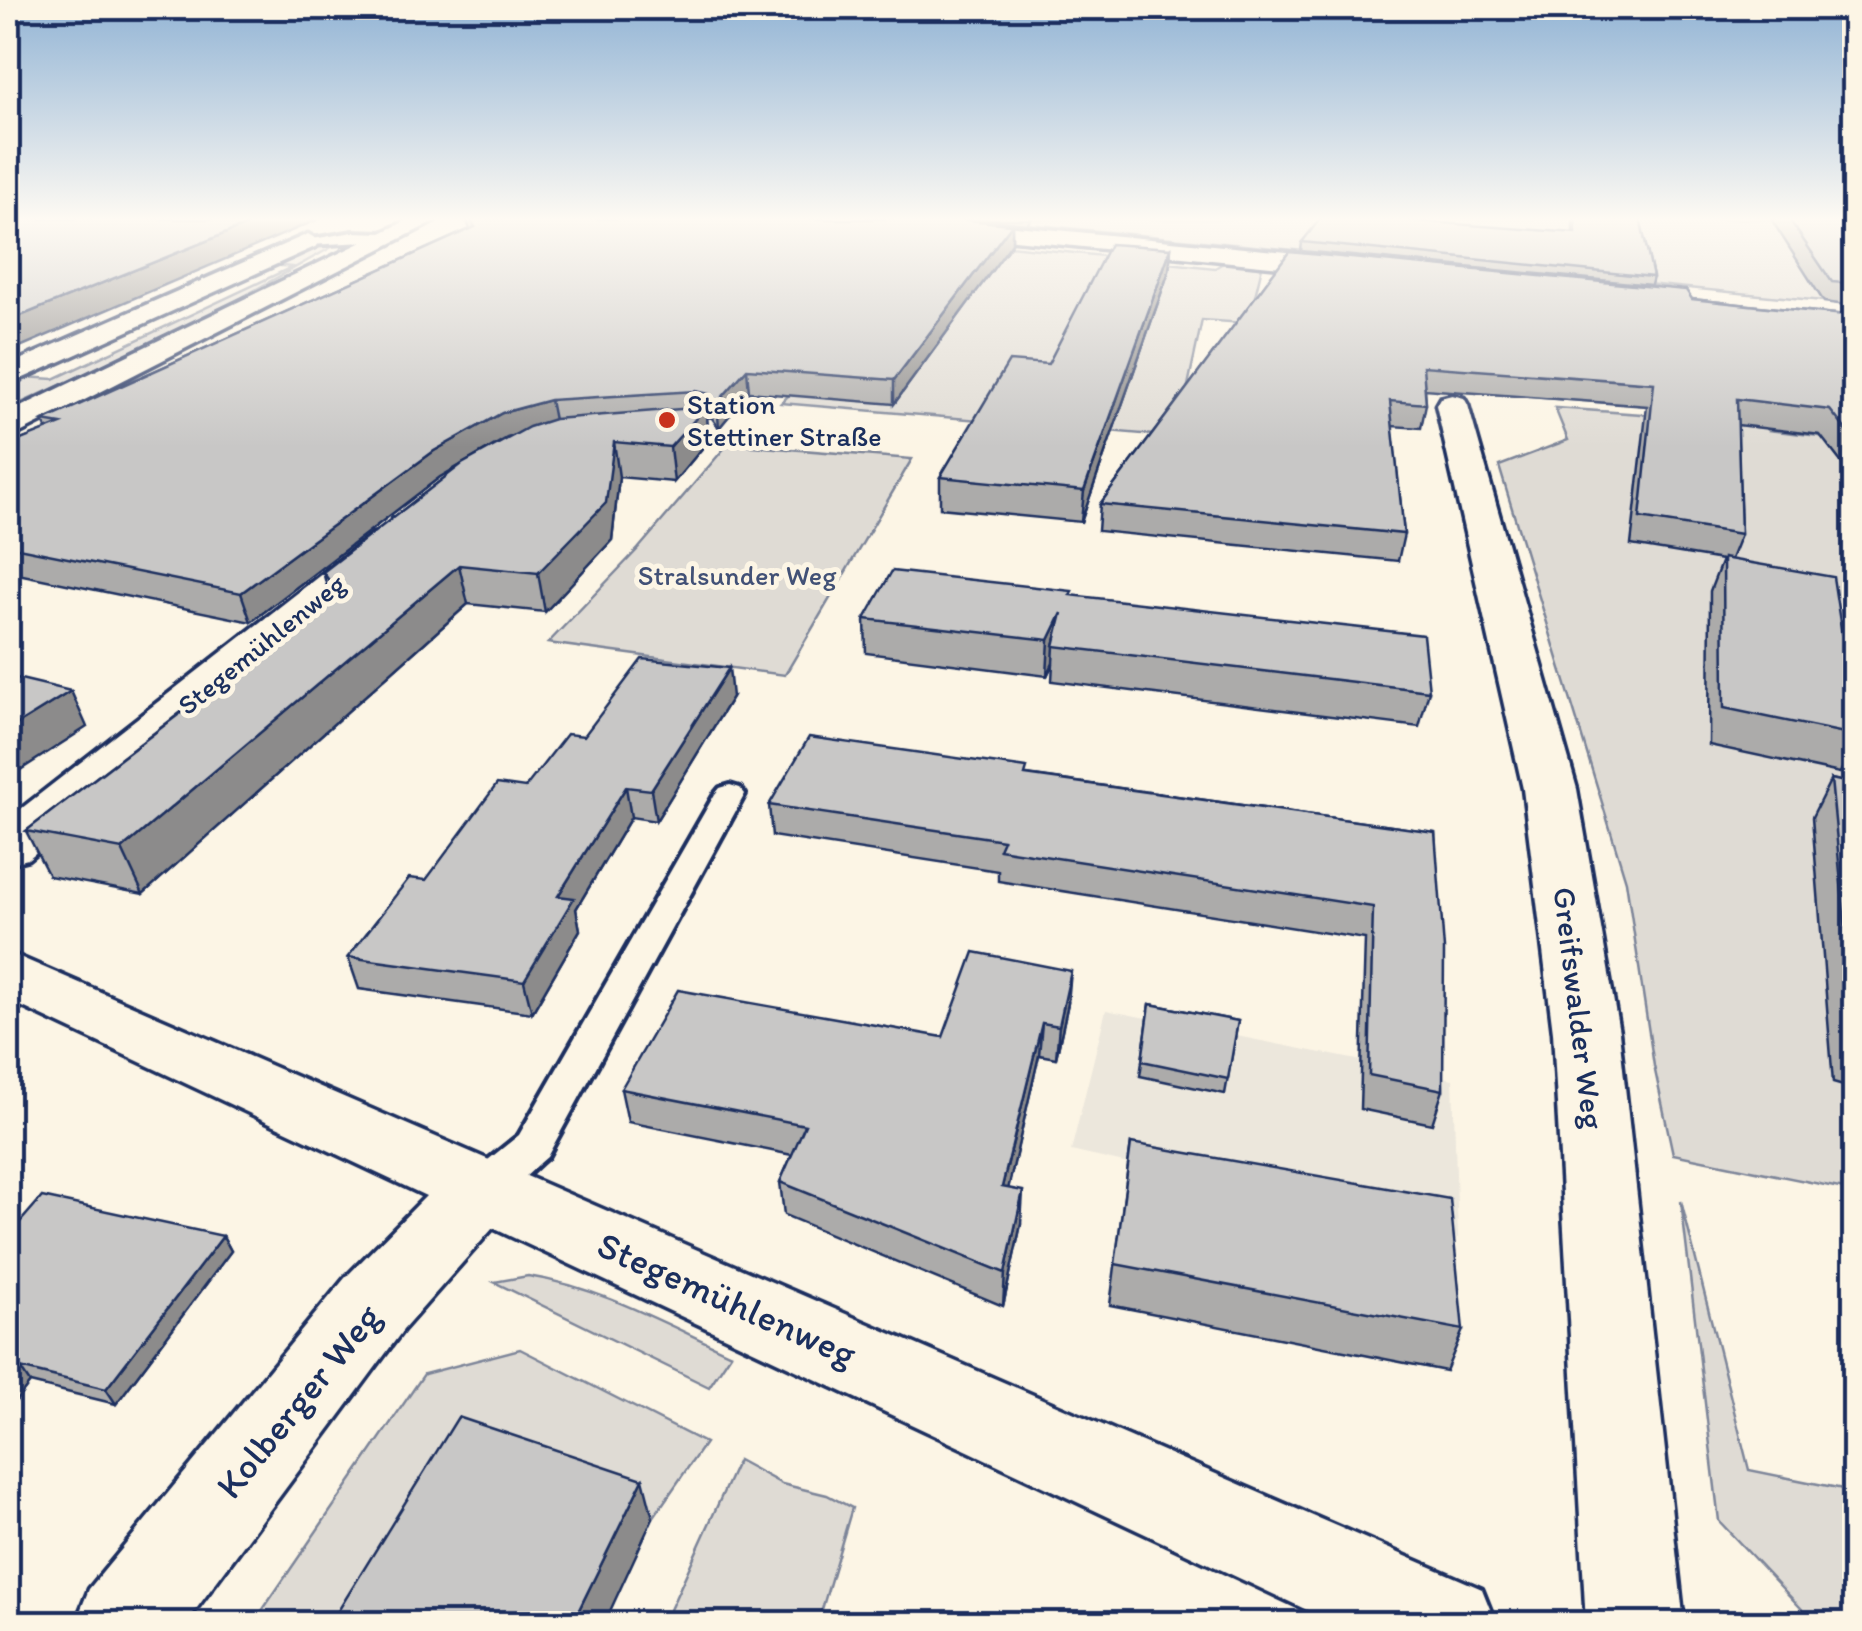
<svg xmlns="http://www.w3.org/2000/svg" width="1862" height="1631" font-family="Itim,sans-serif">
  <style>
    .built { fill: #ece7dc }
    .green { fill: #dfdbd4; stroke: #7d8599; stroke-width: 2.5 }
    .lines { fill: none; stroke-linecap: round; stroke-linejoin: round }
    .service-casing { stroke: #1b2f5e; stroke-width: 8 }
    .minor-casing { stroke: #1b2f5e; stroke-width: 7 }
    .tertiary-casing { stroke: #1b2f5e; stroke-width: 7 }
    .service { fill: #fcf5e5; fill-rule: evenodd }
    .minor { fill: #fcf5e5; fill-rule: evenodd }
    .tertiary { fill: #fcf5e5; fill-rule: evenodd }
    .wall { fill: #acabaa; stroke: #1b2f5e; stroke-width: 2.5 }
    .shaded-wall { fill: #8c8b8b; stroke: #1b2f5e; stroke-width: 2.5 }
    .building { fill: #c8c7c6; stroke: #1b2f5e; stroke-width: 2.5 }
    .poi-dot { fill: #c8321e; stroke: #fcf5e5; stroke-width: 4 }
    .labels { text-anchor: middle; stroke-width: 10; stroke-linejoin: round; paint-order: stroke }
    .far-poi-label { font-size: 28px; fill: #1b2f5e; stroke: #fcf5e5; text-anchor: start }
    .far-park-label { font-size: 28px; fill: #425176; stroke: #fcf5e5 }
    .far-street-label { font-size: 28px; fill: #1b2f5e; stroke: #fcf5e5 }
    .street-label { font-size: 32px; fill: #1b2f5e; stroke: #fcf5e5 }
    .near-street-label { font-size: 38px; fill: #1b2f5e; stroke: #fcf5e5 }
  </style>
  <rect width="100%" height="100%" fill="#fcf5e5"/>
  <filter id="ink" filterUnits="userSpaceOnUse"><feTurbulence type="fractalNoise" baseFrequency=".01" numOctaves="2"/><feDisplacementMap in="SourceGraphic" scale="20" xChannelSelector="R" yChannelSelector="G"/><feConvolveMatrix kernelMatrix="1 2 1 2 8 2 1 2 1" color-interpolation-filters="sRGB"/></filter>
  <g filter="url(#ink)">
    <polygon class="built" points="1106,1010 1453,1079 1458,1238 1071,1151"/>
    <g class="green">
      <polygon points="976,219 1807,219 1854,304"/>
      <polygon points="887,233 1215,268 1223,263 1262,267 1255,296 1289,298 1272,283 1276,268 1377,279 1344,330 1202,320 1177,437 781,403 794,390"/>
      <polygon points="341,242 196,323 8,409 8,385 25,377 54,379 292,267 271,265 317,245"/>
      <polygon points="1715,353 1768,430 1854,440 1854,1191 1673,1154 1654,1066 1626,881 1499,466 1568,440 1555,408 1657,415 1653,406 1437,390 1433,369"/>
      <polygon points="728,444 912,459 785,675 548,643 638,549"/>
      <polygon points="1681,1201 1749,1470 1853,1491 1854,1623 1815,1623 1719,1521"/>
      <path d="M528 1276C600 1287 665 1324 731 1354L709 1387 494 1282Z"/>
      <polygon points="520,1349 705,1443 653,1518 375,1623 253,1624 424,1374"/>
      <polygon points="738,1460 782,1484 827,1495 852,1508 818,1623 664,1623"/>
    </g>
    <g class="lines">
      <defs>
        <g id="service">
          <polygon points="353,232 385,233 392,237 385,241 308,245 301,241"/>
          <path d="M730 785 740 788 745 794 547 1157C524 1176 499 1210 468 1200L462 1188 468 1176 519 1135 715 794 720 788Z"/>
        </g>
        <g id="minor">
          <polygon points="867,219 944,219 1359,259 1372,267 1359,275 878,226"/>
          <polygon points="308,234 320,241 317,246 8,385 8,365"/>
          <polygon points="1452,395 1464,398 1468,405 1577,789 1619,1032 1684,1624 1586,1624 1553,1032 1523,789 1436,405 1440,398"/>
          <polygon points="387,531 401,534 407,543 401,552 28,859 8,864 8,819 373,534"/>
          <polygon points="8,952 1482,1589 1496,1624 1337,1624 493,1228 403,1330 185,1624 75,1624 89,1589 345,1278 426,1196 8,1000"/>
        </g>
        <polygon id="tertiary" points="410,219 439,219 20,433 8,436 8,413"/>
      </defs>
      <use href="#service" class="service-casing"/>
      <use href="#minor" class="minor-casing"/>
      <use href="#tertiary" class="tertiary-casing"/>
      <use href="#service" class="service"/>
      <use href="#minor" class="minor"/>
      <use href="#tertiary" class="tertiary"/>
    </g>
    <g class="wall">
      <polygon points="466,219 954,219 1012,224 1012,243 894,404 749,392 719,428 712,418 707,417 709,440 674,482 619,477 612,540 545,612 468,604 143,894 49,876 26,831 330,598 323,572 461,465 440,477 251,622 8,572 8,445 47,430 43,421 470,229"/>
      <polygon points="976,219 1031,219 1027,224"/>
      <polygon points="1573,219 1640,219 1653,277 1651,285 1301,251 1302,242 1573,233"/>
      <polygon points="1771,219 1845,219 1854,228 1854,306 1824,302"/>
      <polygon points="1171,248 1169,271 1081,522 940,508 940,477 1048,364"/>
      <polygon points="1289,252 1692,299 1845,315 1849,306 1854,306 1854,479 1820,435 1737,425 1741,534 1731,559 1854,711 1854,743 1840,773 1709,745 1710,591 1722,560 1631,545 1647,406 1425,389 1426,404 1421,428 1392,426 1404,534 1398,561 1098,531 1100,504"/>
      <polygon points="1072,596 1429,691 1419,727 1052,681 1053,663 1047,676 866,653 865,619"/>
      <polygon points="732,697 656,821 631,817 576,909 580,930 532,1013 359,989 348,957 426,880 525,788"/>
      <polygon points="1027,775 1435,832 1443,1090 1432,1124 1360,1109 1365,939 998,881 998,871 772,836 769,805"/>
      <polygon points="1831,779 1854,784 1854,1089 1833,1083 1812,817"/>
      <polygon points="1068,1003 1056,1058 1039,1055 1008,1188 1021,1224 1003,1306 784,1215 780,1182 792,1155 628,1122 621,1089 943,1037"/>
      <polygon points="1150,1004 1238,1021 1225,1094 1140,1076"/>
      <polygon points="1131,1143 1463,1330 1446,1371 1110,1305"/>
      <polygon points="8,1236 223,1236 231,1251 116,1404 30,1383 8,1411"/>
    </g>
    <g class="shaded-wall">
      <polygon points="261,219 319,219 8,352 8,321"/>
      <polygon points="1012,224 1012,243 894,404 894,380"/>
      <polygon points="1171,248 1169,271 1081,522 1084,491"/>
      <polygon points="747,369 749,392 719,428 717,403"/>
      <polygon points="550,400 555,425 507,438 440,477 251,622 241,593 434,451 502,413"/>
      <polygon points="706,407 709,440 674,482 670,447"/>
      <polygon points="614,442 619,477 612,540 545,612 538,573"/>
      <polygon points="459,565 468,604 143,894 122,849"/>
      <polygon points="1062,613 1054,646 1053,663 1047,676 1049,640"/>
      <polygon points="729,668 732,697 656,821 651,790"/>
      <polygon points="71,691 87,727 8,778 8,730"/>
      <polygon points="626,787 631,817 576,909 580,930 532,1013 524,981 558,896"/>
      <polygon points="1071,971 1068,1003 1056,1058 1059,1026"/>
      <polygon points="1042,1023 1039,1055 1001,1220 1002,1187"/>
      <polygon points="1023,1191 1021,1224 1003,1306 1005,1273"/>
      <polygon points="223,1236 231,1251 116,1404 106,1389"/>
      <polygon points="20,1368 30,1383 8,1411 8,1383"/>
      <polygon points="643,1479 653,1518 604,1624 572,1624"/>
    </g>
    <g class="building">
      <polygon points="8,219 261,219 8,321"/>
      <polygon points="470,219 954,219 1012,224 894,380 747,369 717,403 709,394 696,391 550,400 502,413 434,451 241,593 8,546 8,445 61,424 43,421 475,227"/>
      <polygon points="1320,219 1388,219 1576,233 1575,219 1640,219 1653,277 1302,242"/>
      <polygon points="1789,219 1845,219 1854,228 1854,284 1832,282"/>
      <polygon points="1110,244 1171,248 1084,491 940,477 1009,361 1048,364"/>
      <polygon points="1289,252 1686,290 1692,299 1854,316 1854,440 1830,410 1737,399 1741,534 1640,518 1654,383 1423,366 1426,404 1390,401 1404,534 1100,504"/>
      <polygon points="706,407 670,447 614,442 606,503 538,573 459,565 122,849 26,831 338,593 323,572 462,464 529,427 554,419"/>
      <polygon points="1723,558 1833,577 1854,711 1854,735 1724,708"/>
      <polygon points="892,571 1072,591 1070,595 1423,635 1429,691 1054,646 1062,613 1049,640 865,619"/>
      <polygon points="642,659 729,668 651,790 626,787 558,896 574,898 524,981 348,957 409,878 426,880 497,784 525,788 567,734 584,736"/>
      <polygon points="8,676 71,691 8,730"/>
      <polygon points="809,737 1027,768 1025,775 1435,832 1444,949 1443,1090 1369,1075 1373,907 999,849 1003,840 769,805"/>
      <polygon points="1831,779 1854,784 1854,1018"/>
      <polygon points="974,952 1071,971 1059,1026 1042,1023 1002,1187 1023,1191 1005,1273 780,1182 805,1125 621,1089 678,990 943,1037"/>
      <polygon points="1150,1004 1238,1021 1228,1079 1142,1061"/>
      <polygon points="1131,1143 1450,1199 1463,1330 1115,1264"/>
      <polygon points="42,1197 223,1236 106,1389 20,1368 8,1383 8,1236"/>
      <polygon points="458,1417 643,1479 572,1624 330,1624"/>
    </g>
  </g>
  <linearGradient id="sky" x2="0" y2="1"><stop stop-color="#92b4d5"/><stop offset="0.49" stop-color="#fefaf3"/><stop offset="1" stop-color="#fefaf3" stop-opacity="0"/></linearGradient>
  <rect width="1862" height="447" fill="url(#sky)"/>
  <circle class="poi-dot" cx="667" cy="420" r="10"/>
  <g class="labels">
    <g class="far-poi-label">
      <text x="687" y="414">Station<tspan x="687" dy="32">Stettiner Straße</tspan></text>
    </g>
    <g class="far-park-label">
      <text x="737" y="585">Stralsunder Weg</text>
    </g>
    <g class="far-street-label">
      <text transform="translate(261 644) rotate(-39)" y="10">Stegemühlenweg</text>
    </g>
    <g class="street-label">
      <text transform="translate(1579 1008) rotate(83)" y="11">Greifswalder Weg</text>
    </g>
    <g class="near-street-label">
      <text transform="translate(727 1299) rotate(24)" y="13">Stegemühlenweg</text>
      <text transform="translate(298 1401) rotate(-51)" y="13">Kolberger Weg</text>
    </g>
  </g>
  <rect width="1862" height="1631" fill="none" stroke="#fcf5e5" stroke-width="40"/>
  <rect x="20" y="20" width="1822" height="1591" fill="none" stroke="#1b2f5e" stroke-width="4" filter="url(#ink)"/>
</svg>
